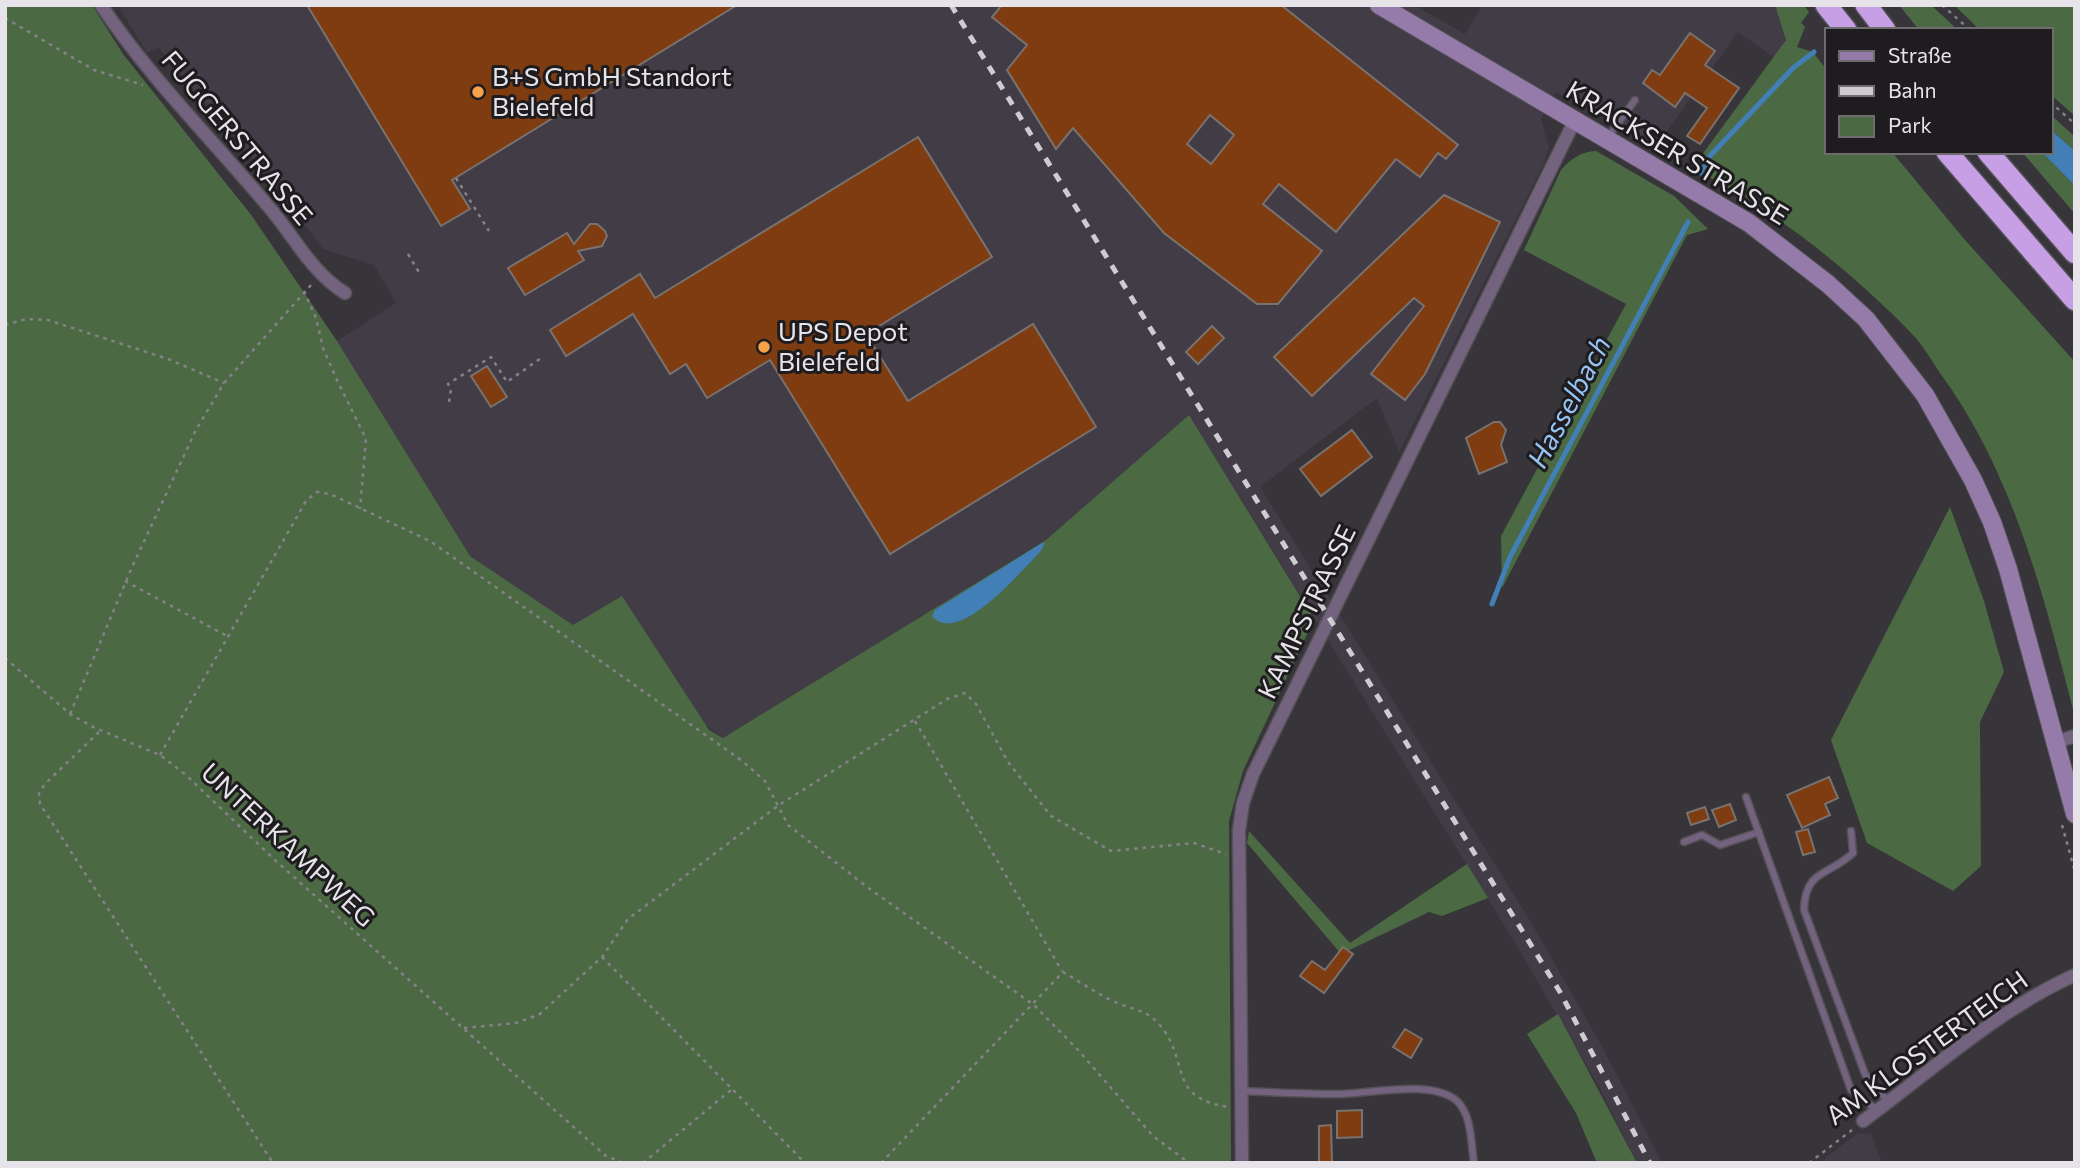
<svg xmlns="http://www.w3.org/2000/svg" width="2080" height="1168" font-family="Commissioner,sans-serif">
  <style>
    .built { fill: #423c47 }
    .green { fill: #4b6a43 }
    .water { fill: #427fb7 }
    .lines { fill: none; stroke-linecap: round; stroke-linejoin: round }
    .stream { stroke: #427fb7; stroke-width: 5 }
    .building { fill: #7f3c10; stroke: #79726e; stroke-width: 2; fill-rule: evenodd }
    .lane-casing { stroke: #535056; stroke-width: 9 }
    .street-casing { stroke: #535056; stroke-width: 15 }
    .secondary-casing { stroke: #535056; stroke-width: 20 }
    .highway-casing { stroke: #535056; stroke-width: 24 }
    .path { stroke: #858287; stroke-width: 2.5; stroke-dasharray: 3.5 5; stroke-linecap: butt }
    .lane { stroke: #73637f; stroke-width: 6 }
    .street { stroke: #73637f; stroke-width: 12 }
    .secondary { stroke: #957ba9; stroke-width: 18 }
    .highway { stroke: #c79fe5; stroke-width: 21 }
    .rail { stroke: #ceccd0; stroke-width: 5; stroke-dasharray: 9 9; stroke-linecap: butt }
    .poi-dot { fill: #f6a248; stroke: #1e1c1f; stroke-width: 2.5 }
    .labels { text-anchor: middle; stroke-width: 6; stroke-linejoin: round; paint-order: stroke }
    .poi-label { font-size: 26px; fill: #e6e4e8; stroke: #1e1c1f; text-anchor: start }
    .street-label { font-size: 26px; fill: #e6e4e8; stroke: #1e1c1f }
    .water-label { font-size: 28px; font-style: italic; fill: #95c4f2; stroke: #1e1c1f }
  </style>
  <rect width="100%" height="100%" fill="#37343a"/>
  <g class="built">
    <polygon points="118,5 1414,5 1465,34 1483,5 1775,5 1786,39 1775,58 1738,32 1656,146 1555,92 1541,119 1549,148 1543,165 1399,452 1377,398 1260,487 1529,919 1603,1048 1662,1163 1637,1163 1600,1089 1517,946 1189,415 1046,540 723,738 573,625 470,556 337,341 396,303 374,265 323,249 269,178 158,47 147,53"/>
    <polygon points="1858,1133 1871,1134 1882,1163 1819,1163"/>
  </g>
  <g class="green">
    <polygon points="5,5 92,5 123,54 252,216 337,341 470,556 573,625 622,596 709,730 723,738 1046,540 1189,415 1314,619 1243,771 1229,821 1231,1163 5,1163"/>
    <path d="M1775 5H1804L1809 12 1801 23 1805 27 1797 47 1813 52 1826 69V152H1892L1965 240 2075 362V717C2044 597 2014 474 1940 373 1931 360 1923 345 1912 334 1877 297 1825 252 1783 223 1754 203 1723 186 1693 167L1786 40Z"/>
    <polygon points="1899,5 1931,5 1958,30 1919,30"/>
    <polygon points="1954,5 2075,5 2075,116 2050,94 2050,30 1980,30"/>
    <polygon points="2050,114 2075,137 2075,151 2050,129"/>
    <path d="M1596 151 1674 196 1708 229 1687 235 1502 588 1501 536 1626 304 1524 250 1561 170C1572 158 1580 152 1596 151Z"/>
    <polygon points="2022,152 2042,152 2075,186 2075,214"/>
    <polygon points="1950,507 1984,601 2004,672 1980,722 1981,866 1953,891 1867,843 1831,740"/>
    <polygon points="1249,831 1350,943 1467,864 1488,898 1442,916 1429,912 1341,954 1247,843"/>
    <polygon points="1558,1014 1637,1163 1597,1163 1576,1113 1527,1034"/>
  </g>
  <g class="water">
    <polygon points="2050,129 2075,151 2075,186 2042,152 2050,152"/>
    <path d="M1042 543H1045L1040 552C1021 571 958 647 932 616L935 610Z"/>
  </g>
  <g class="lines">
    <g class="stream">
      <polyline points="1701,173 1708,158 1793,68 1814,52"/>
      <polyline points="1492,604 1510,557 1688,222"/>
    </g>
  </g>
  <g class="building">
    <polygon points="307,5 737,5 452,180 470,209 441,226"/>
    <path d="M1002 5H1281L1458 145 1446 159 1438 153 1420 177 1396 159 1336 232 1279 184 1263 204 1322 251 1278 304H1257L1164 233 1073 128 1056 149 1007 70 1027 45 992 17ZM1210 115 1234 135 1211 164 1187 144Z"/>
    <polygon points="1690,33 1715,51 1705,65 1739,88 1700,144 1687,136 1707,108 1685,93 1675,107 1643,83 1652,70 1660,75"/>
    <polygon points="918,137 992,257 866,334 908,401 1033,324 1096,427 890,554 770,360 707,398 686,364 670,374 633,314 566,356 550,330 640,274 655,298"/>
    <polygon points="1444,195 1500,222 1425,374 1405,400 1371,374 1424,306 1414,298 1312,396 1274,357"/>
    <polygon points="590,224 597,224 605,231 607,236 602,246 578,251 584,260 525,295 508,268 567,233 574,244"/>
    <polygon points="1212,326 1224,338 1198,364 1186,352"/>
    <polygon points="487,366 507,397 491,407 471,376"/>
    <polygon points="1494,422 1500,422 1506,430 1501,445 1507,462 1479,474 1466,438"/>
    <polygon points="1352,430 1372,457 1321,496 1300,469"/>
    <polygon points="1829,777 1838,798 1825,804 1830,815 1802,828 1787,795"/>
    <polygon points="1730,804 1736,820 1719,827 1712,810"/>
    <polygon points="1705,807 1709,819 1691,825 1687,813"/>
    <polygon points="1808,829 1815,852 1803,855 1796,832"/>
    <polygon points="1343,947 1353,954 1324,993 1300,976 1312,961 1325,970"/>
    <polygon points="1405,1029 1422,1039 1411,1058 1393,1047"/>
    <polygon points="1362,1110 1362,1137 1337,1138 1337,1111"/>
    <polygon points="1331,1125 1332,1163 1319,1163 1319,1126"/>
  </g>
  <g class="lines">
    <defs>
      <g id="lane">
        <polyline points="1608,137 1635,100"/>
        <polyline points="1746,797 1851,1090 1877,1110"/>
        <path d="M1851 831 1853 853C1829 876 1805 869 1804 910L1865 1074 1876 1091 1890 1101"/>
        <polyline points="1684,842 1702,835 1720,845 1759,832"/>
        <path d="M1242 1091C1272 1092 1303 1094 1334 1094 1367 1095 1430 1078 1457 1101 1472 1115 1471 1144 1474 1163"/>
      </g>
      <g id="street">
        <path d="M101 5C150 78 212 139 268 206 294 236 311 272 345 293"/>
        <polyline points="2056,742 2075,736"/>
        <path d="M1863 1121C1931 1071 1997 1010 2075 975"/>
        <polyline points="1242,1163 1239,830 1243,803 1253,774 1575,120"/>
      </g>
      <polyline id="secondary" points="1379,5 1749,223 1828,284 1866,319 1925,395 1973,480 1992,522 2008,569 2075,814"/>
      <g id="highway">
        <polyline points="1826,5 1846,30"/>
        <polyline points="1866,5 1885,30"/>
        <polyline points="1947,152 2075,300"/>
        <polyline points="1988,152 2075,253"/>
      </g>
    </defs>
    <use href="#lane" class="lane-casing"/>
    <use href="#street" class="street-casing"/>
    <use href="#secondary" class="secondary-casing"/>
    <use href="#highway" class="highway-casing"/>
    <g class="path">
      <polyline points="1942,5 1970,30"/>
      <polyline points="5,18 94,70 143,85"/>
      <polyline points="2050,102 2075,124"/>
      <polyline points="456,178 489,231"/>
      <polyline points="408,254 420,274"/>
      <polyline points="304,291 316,318 323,348 336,378 366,439 360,509"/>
      <polyline points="5,325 26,319 48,320 168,359 224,383"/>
      <polyline points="449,402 451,389 448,384 491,357 507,382 541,358"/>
      <polyline points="125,581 227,636"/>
      <polyline points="5,658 70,714 93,727 160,755 186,775 276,861 606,1156 623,1163"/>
      <polyline points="70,714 132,567 196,430 224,383 311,285"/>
      <polyline points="915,721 1062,971"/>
      <polyline points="99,732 45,784 39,793 40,804 273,1163"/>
      <polyline points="160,755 306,501 317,492 330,494 430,541 741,760 765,781 788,825 867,887 1034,1005 1078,1050 1153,1136 1189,1163"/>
      <polyline points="2062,825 2075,872"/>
      <polyline points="602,957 805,1163"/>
      <polyline points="464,1028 516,1023 540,1014 602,957 628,919 779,805 947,699 965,693 976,704 1008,762 1051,816 1111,851 1194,843 1226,854"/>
      <polyline points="643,1163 731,1090"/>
      <path d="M881 1163 1063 972C1082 983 1100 996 1120 1004 1135 1010 1147 1011 1158 1023 1192 1061 1165 1097 1228 1107"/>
      <polyline points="1809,1163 1852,1130"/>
    </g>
    <use href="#lane" class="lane"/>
    <use href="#street" class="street"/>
    <use href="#secondary" class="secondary"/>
    <use href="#highway" class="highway"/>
    <polyline class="rail" points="951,5 1560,992 1650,1163"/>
  </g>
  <g class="poi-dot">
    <circle cx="478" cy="92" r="7"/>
    <circle cx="764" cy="347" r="7"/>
  </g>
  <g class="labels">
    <g class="poi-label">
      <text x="492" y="86">B+S GmbH Standort<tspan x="492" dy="30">Bielefeld</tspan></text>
      <text x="778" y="341">UPS Depot<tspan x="778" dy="30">Bielefeld</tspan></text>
    </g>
    <g class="street-label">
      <text transform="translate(237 138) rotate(50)" y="9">FUGGERSTRASSE</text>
      <text transform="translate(1677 153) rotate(31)" y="9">KRACKSER STRASSE</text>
      <text transform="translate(1307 612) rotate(-64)" y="9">KAMPSTRASSE</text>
      <text transform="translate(288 845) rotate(43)" y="9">UNTERKAMPWEG</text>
      <text transform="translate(1927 1048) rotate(-36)" y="9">AM KLOSTERTEICH</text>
    </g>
    <g class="water-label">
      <text transform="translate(1569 402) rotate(-62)" y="10">Hasselbach</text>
    </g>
  </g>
  <rect width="2080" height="1168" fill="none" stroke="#e6e4e8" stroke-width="14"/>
  <rect x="1825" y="28" width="228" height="126" fill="#1e1c1f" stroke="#6e6c6f" stroke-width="2"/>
  <rect x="1839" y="51" width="35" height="10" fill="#957ba9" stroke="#6e6c6f" stroke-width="2"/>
  <text x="1888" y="63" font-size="21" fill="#e6e4e8">Straße</text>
  <rect x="1839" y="86" width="35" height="10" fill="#ceccd0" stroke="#6e6c6f" stroke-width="2"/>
  <text x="1888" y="98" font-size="21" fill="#e6e4e8">Bahn</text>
  <rect x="1839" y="116" width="35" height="21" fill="#4b6a43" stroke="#6e6c6f" stroke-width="2"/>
  <text x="1888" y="133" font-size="21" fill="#e6e4e8">Park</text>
</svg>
